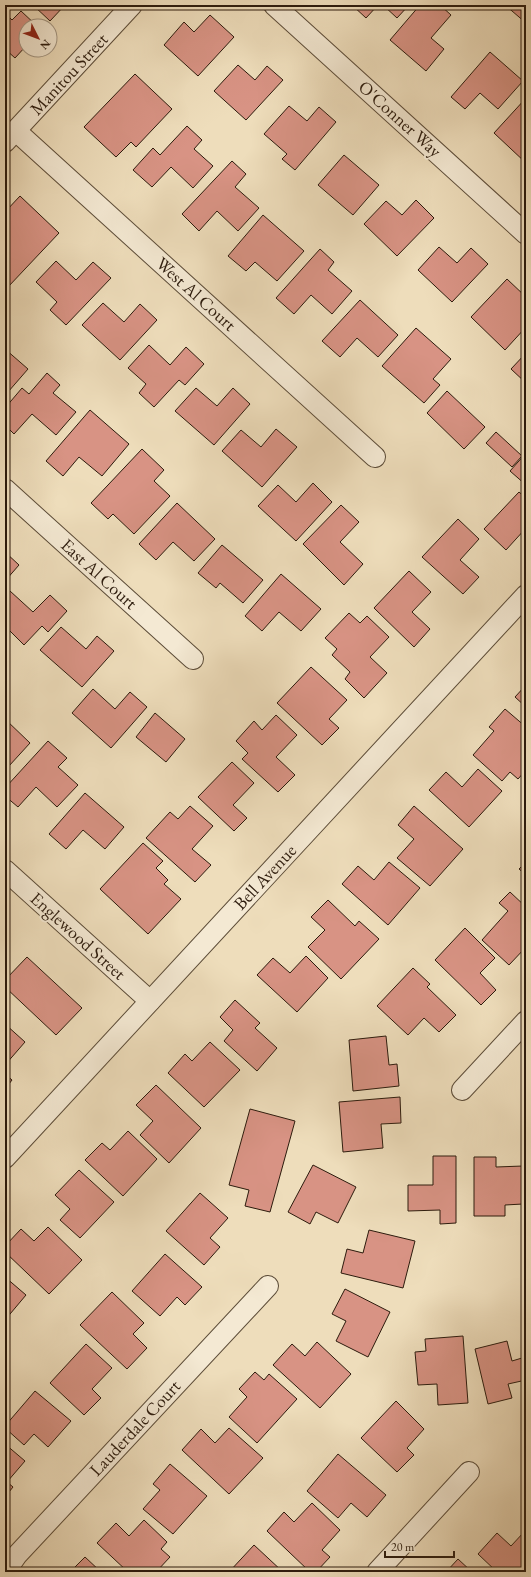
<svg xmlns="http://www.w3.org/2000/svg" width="531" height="1577" font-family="'EB Garamond',serif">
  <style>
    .building { fill: #d89384; stroke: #2c1b0d }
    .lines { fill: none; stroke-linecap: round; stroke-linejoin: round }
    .street-casing { stroke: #5c4c38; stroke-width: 22 }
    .street { stroke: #f4e9d3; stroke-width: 20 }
    .labels { text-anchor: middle; stroke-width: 4; stroke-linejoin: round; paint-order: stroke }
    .street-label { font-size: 18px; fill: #2c1b0d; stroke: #f4e9d3 }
  </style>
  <rect width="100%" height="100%" fill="#edb"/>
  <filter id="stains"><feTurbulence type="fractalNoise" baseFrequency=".005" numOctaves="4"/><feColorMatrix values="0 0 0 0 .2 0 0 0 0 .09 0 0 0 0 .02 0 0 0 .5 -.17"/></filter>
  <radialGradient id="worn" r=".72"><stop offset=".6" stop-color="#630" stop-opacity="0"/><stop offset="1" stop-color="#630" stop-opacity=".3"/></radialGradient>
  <g class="building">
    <polygon points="33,5 65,5 50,21"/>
    <polygon points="352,5 378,5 366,18"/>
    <polygon points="383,5 409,5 397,18"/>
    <polygon points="420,5 440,5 451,15 431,38 444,49 426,71 390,40"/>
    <polygon points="505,5 526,5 526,23"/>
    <polygon points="21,11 37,26 26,26 26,46 15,58 5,49 5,13 12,20"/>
    <polygon points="210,15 234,37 198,76 164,45 184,22 194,32"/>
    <polygon points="490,52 523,81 498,109 480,93 465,109 451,97"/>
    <polygon points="238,65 255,80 267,66 283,80 246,120 214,91"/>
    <polygon points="135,74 172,109 136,147 131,142 116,157 84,127"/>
    <polygon points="526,98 526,163 494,133"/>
    <polygon points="289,106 307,121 319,107 336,122 295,170 282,159 287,154 264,134"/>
    <polygon points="187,126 202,140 194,149 213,166 193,188 171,167 152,187 133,170 153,148 160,155"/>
    <polygon points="344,155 379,185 353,215 318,185"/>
    <polygon points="232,161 246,174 235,187 259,208 238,231 217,211 199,231 182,214"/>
    <polygon points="20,196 59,233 8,287 5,285 5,212"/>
    <polygon points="416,200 434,218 397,256 364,224 386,201 402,215"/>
    <polygon points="263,215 304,251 277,281 255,262 246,271 228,256"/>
    <polygon points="439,247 457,263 471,248 488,264 452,302 418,270"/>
    <polygon points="320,249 334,262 328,270 352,291 332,314 311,295 294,314 276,298"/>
    <polygon points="56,261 76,280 93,262 111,278 66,325 50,310 57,302 36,282"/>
    <polygon points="507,279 526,297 526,302 521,307 526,312 526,327 505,350 471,317"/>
    <polygon points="360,300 398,335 378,357 357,338 340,357 322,341"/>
    <polygon points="103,303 124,322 140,304 157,320 120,360 82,325"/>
    <polygon points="416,328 451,359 433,379 440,385 424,403 382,366"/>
    <polygon points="149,345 170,365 186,347 204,364 185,385 179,380 154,407 139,393 146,384 128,368"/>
    <polygon points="5,349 28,369 8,392 5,389"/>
    <polygon points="526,353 526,383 511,369"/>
    <polygon points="47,373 60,385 53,393 76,412 56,435 32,414 14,434 5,425 5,408 22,388 29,394"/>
    <polygon points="196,388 217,406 233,388 250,404 214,445 175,411"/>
    <polygon points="447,391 485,427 464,449 427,413"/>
    <polygon points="90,410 129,444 102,476 79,457 63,476 46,461"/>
    <polygon points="276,429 297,447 262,487 222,451 241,430 261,447"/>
    <polygon points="496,432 522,456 512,467 486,443"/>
    <polygon points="142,449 164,470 154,481 170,496 134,534 113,514 108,519 91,503"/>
    <polygon points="526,453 526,485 510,471"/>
    <polygon points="313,483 332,502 296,541 258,506 278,485 296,502"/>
    <polygon points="519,492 526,498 526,528 506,550 484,529"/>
    <polygon points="177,503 215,539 194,561 173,542 156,560 139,544"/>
    <polygon points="341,505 359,522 340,542 363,564 344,585 303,544"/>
    <polygon points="458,519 479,539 460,560 479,577 463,594 422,557"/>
    <polygon points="222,545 263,580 243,603 220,583 216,588 198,573"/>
    <polygon points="5,552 19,565 5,581"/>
    <polygon points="409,571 431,592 412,612 430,629 414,647 374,608"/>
    <polygon points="281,574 321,609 301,631 279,612 262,631 245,616"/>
    <polygon points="10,591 33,612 50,595 67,611 48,632 42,626 24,645 5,626 5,597"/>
    <polygon points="349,613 360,623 367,616 389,637 370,657 387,673 364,698 345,679 350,672 332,655 337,649 325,638"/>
    <polygon points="61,627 86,649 97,636 114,651 82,687 40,650"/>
    <polygon points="311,667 347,700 329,719 339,728 322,745 277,703"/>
    <polygon points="526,685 526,707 515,697"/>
    <polygon points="93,689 115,709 130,692 147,707 111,748 72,713"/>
    <polygon points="505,709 526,727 526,770 518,779 510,772 502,781 473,755 494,731 489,727"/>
    <polygon points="155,713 185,739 166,762 136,737"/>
    <polygon points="276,715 297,735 276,757 295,775 278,792 242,759 248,753 236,741 254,721 262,730"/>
    <polygon points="5,719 30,743 9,766 5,763"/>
    <polygon points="48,741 67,758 58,767 78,785 57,807 36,787 18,807 5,796 5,788"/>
    <polygon points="232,762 254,783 233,805 247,818 234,831 198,797"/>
    <polygon points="478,769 502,791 469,827 429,790 446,772 462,787"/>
    <polygon points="85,793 124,827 105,849 83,830 66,849 49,834"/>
    <polygon points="190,806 213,826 192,849 211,865 195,882 146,838 170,812 178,819"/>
    <polygon points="414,806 463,849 430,886 397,858 414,839 398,825"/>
    <polygon points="143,843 163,861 156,868 168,880 164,884 181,899 148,934 100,889"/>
    <polygon points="389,862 420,888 388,925 342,884 358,866 374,880"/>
    <polygon points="526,862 526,875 519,869"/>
    <polygon points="510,892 526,907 526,947 509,965 482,940 508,911 499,903"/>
    <polygon points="328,900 355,926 359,921 379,939 341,979 308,947 325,930 311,917"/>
    <polygon points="465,928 495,958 480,973 496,990 481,1005 435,960"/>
    <polygon points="5,931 10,936 5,941"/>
    <polygon points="306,956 328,978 297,1012 257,975 273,958 290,973"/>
    <polygon points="27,957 82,1008 56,1035 5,987 5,980"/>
    <polygon points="413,968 430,984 427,987 456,1015 439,1032 424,1018 408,1035 377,1006"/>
    <polygon points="235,1000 260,1023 255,1028 277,1048 257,1071 224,1041 233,1030 220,1017"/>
    <polygon points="5,1024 25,1042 5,1065"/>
    <polygon points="386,1036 389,1065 397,1064 399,1086 353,1091 349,1040"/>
    <polygon points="210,1042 240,1070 204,1107 168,1073 185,1054 192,1061"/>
    <polygon points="5,1074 12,1080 5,1089"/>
    <polygon points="156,1085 201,1128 169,1163 140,1135 153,1121 136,1105"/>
    <polygon points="400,1097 401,1123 381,1124 383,1148 343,1152 339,1102"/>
    <polygon points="250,1109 295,1121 270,1212 245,1206 249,1190 229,1185"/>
    <polygon points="128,1131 157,1159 123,1196 85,1160 102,1143 110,1150"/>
    <polygon points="433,1156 456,1156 456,1223 440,1224 440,1210 408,1211 408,1185 433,1185"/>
    <polygon points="474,1157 496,1157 496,1167 523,1166 523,1204 505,1205 505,1216 474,1216"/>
    <polygon points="313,1165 356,1187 338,1223 316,1212 310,1224 288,1212"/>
    <polygon points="79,1170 114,1202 80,1238 60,1220 70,1209 55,1195"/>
    <polygon points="200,1193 228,1218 210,1238 220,1247 204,1265 166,1231"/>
    <polygon points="48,1227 82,1260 49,1294 5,1252 5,1246 21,1229 34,1241"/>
    <polygon points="369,1230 415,1241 403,1288 341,1273 347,1249 363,1253"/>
    <polygon points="165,1254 202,1287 185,1305 177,1297 160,1316 132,1291"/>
    <polygon points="5,1277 26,1295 5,1320"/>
    <polygon points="345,1289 390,1312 368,1357 336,1341 346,1321 332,1314"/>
    <polygon points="112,1292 144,1323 133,1334 147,1348 127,1369 80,1325"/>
    <polygon points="463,1336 468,1403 438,1405 437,1384 418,1385 415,1352 426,1351 425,1339"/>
    <polygon points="507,1341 512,1361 522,1358 526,1380 508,1384 512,1398 488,1404 475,1349"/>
    <polygon points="317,1342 351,1374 320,1408 273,1365 292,1344 305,1356"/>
    <polygon points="86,1344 112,1368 92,1389 101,1398 84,1415 50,1383"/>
    <polygon points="255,1372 264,1380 269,1374 297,1399 257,1443 229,1417 247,1397 239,1389"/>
    <polygon points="35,1391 71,1421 48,1447 34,1434 24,1445 5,1428 5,1426"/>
    <polygon points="396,1401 424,1429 407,1448 414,1455 397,1472 361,1438"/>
    <polygon points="229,1428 263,1458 229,1494 182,1450 201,1429 215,1443"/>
    <polygon points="5,1444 25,1461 7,1482 13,1487 5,1497"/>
    <polygon points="338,1454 386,1495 367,1517 351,1503 338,1518 307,1491"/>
    <polygon points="170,1464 207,1496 173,1534 143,1509 160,1490 153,1484"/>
    <polygon points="312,1503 340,1530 322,1550 330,1557 316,1572 310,1572 267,1531 284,1512 294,1522"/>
    <polygon points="144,1520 167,1542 161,1549 170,1557 156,1572 128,1572 97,1543 116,1523 129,1536"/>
    <polygon points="524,1532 526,1534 526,1572 497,1572 478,1554 497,1533 511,1546"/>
    <polygon points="254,1545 283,1572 229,1572"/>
    <polygon points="85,1557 101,1572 70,1572"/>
    <polygon points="458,1559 472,1572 446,1572"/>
  </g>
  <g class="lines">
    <defs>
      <g id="street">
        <polyline points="274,5 526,234"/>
        <polyline points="16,131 375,457"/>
        <polyline points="5,142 132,5"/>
        <polyline points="5,489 193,659"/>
        <polyline points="5,870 150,1001"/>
        <polyline points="462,1090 526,1021"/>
        <polyline points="5,1158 526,595"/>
        <polyline points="5,1572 17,1555 268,1286"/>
        <polyline points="377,1572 469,1472"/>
      </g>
    </defs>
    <use href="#street" class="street-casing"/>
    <use href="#street" class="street"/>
  </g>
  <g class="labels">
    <g class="street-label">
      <text transform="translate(69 74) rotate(-47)" y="6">Manitou Street</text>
      <text transform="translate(400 119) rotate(42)" y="6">O'Conner Way</text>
      <text transform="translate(196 294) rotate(42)" y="6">West Al Court</text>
      <text transform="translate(99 574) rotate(42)" y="6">East Al Court</text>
      <text transform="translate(265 877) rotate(-47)" y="6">Bell Avenue</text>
      <text transform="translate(78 936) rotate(42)" y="6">Englewood Street</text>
      <text transform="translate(135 1428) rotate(-47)" y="6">Lauderdale Court</text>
    </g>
  </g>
  <rect width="531" height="1577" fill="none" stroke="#edb" stroke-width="20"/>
  <rect x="6" y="6" width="519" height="1565" fill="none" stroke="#2c1b0d" stroke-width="2"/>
  <rect x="10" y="10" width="511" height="1557" fill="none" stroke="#2c1b0d"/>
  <g transform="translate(38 38) rotate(132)"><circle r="19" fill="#f4e9d3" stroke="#a49784"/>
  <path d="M0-3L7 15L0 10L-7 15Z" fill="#8f2418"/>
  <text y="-6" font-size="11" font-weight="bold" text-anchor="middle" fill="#2c1b0d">N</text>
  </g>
  <path d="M385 1551v6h69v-6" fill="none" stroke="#2c1b0d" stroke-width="2"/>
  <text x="391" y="1551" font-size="12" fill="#2c1b0d" stroke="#f4e9d3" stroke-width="3" paint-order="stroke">20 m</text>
  <rect width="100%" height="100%" filter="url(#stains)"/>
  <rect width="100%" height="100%" fill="url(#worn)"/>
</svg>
